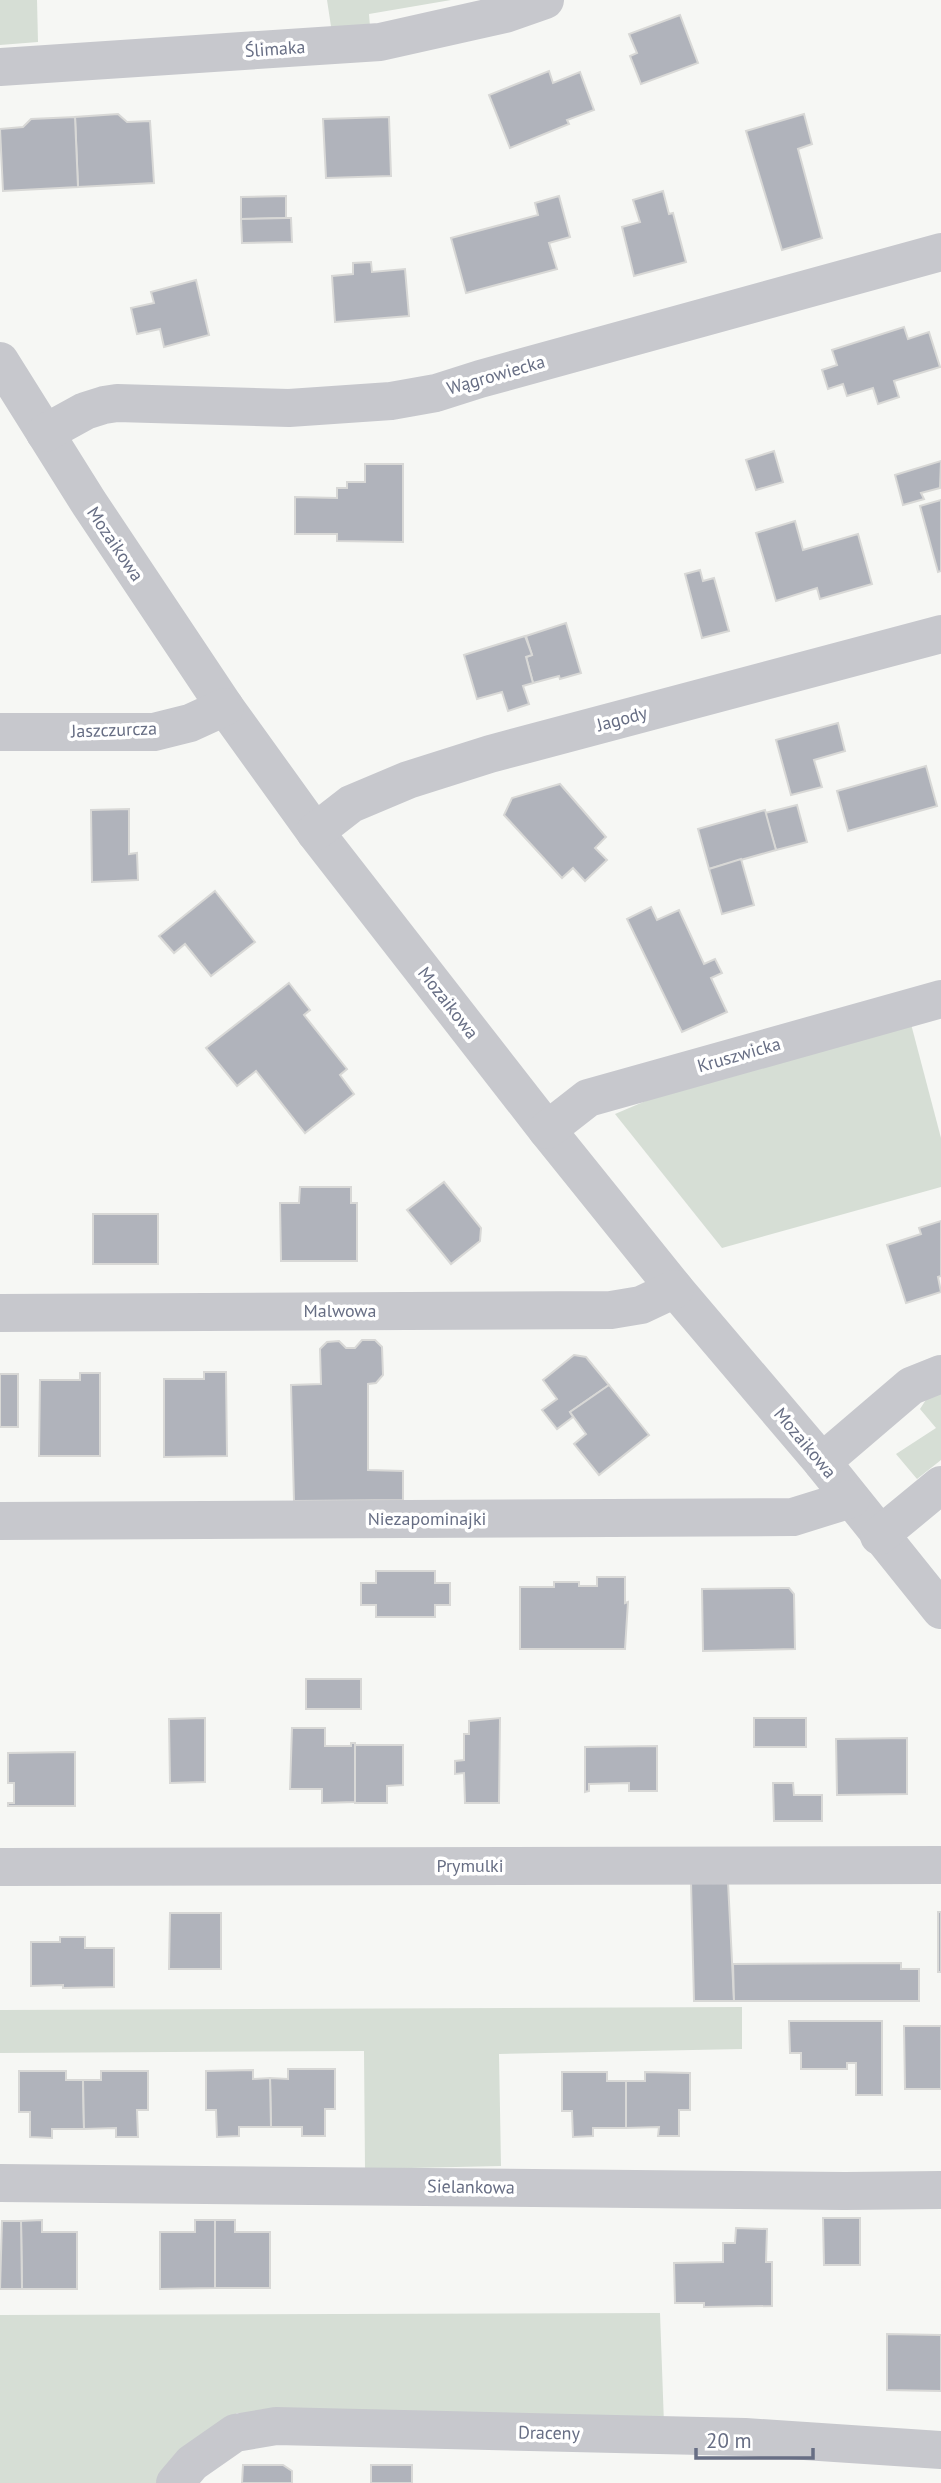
<svg xmlns="http://www.w3.org/2000/svg" width="941" height="2483" font-family="'PT Sans',sans-serif">
  <style>
    .green { fill: #d6ded5 }
    .building { fill: #b0b3bb; stroke: #d8d8d6; stroke-width: 2 }
    .lines { fill: none; stroke-linecap: round; stroke-linejoin: round }
    .minor { stroke: #c7c8cd; stroke-width: 38 }
    .labels { text-anchor: middle; stroke-width: 7; stroke-linejoin: round; paint-order: stroke }
    .street-label { font-size: 18px; fill: #676e84; stroke: #fff }
  </style>
  <rect width="100%" height="100%" fill="#f6f7f4"/>
  <g class="green">
    <polygon points="0,0 37,0 38,42 0,45"/>
    <polygon points="327,0 451,0 369,14 370,27 332,33"/>
    <polygon points="911,1024 941,1138 941,1187 722,1248 615,1114 655,1097"/>
    <polygon points="941,1389 941,1460 917,1479 896,1454 936,1428 920,1409 929,1395"/>
    <polygon points="742,2007 742,2049 499,2054 501,2166 365,2169 364,2051 0,2053 0,2010"/>
    <polygon points="660,2313 664,2424 237,2413 159,2483 0,2483 0,2315"/>
  </g>
  <g class="building">
    <polygon points="680,15 698,63 641,84 630,56 637,53 629,34"/>
    <polygon points="549,71 553,83 580,72 594,110 567,120 569,124 510,148 489,95"/>
    <polygon points="118,114 127,122 150,121 154,183 78,187 75,117"/>
    <polygon points="804,114 812,144 798,149 822,238 782,250 746,131"/>
    <polygon points="75,117 78,187 3,191 0,129 23,127 31,119"/>
    <polygon points="389,117 391,176 326,178 323,119"/>
    <polygon points="663,191 669,214 673,213 686,262 634,276 622,227 640,222 633,200"/>
    <polygon points="286,196 286,218 241,219 241,197"/>
    <polygon points="559,196 570,237 549,243 557,269 466,293 451,238 538,215 535,203"/>
    <polygon points="286,218 291,218 292,242 242,243 241,219"/>
    <polygon points="371,262 372,272 405,269 409,316 335,322 332,276 353,274 353,263"/>
    <polygon points="196,280 209,335 164,347 160,329 137,334 131,308 154,303 151,292"/>
    <polygon points="904,327 908,339 929,332 940,367 894,381 899,397 878,404 873,388 847,396 843,384 828,389 822,370 837,365 832,350"/>
    <polygon points="774,451 783,482 756,490 746,460"/>
    <polygon points="941,461 940,488 921,493 924,499 903,505 895,475"/>
    <polygon points="365,464 403,464 403,542 337,541 337,534 295,534 295,497 337,498 337,488 347,488 347,482 365,482"/>
    <polygon points="941,500 941,571 938,572 920,506"/>
    <polygon points="795,521 803,550 858,534 872,584 820,599 817,588 776,601 756,533"/>
    <polygon points="700,570 703,581 714,578 729,631 702,638 685,574"/>
    <polygon points="566,623 581,673 560,679 559,676 533,683 526,657 532,655 526,636"/>
    <polygon points="525,636 532,655 526,657 533,683 523,686 529,704 508,711 502,692 477,699 464,655"/>
    <polygon points="838,723 845,751 814,760 822,787 791,795 776,740"/>
    <polygon points="926,766 937,806 848,831 837,791"/>
    <polygon points="560,784 606,837 595,848 607,860 585,881 573,868 562,878 504,815 512,798"/>
    <polygon points="797,805 807,842 776,850 765,813"/>
    <polygon points="129,809 129,854 137,853 138,880 92,882 91,810"/>
    <polygon points="765,810 776,850 709,869 698,829"/>
    <polygon points="741,859 754,905 722,914 709,869"/>
    <polygon points="215,891 255,942 211,976 185,944 174,953 159,936"/>
    <polygon points="651,907 657,920 679,910 704,964 715,959 722,973 711,978 727,1012 682,1032 627,919"/>
    <polygon points="289,983 310,1010 304,1015 347,1069 340,1075 354,1094 305,1133 256,1071 237,1086 206,1048"/>
    <polygon points="444,1182 481,1228 480,1241 451,1264 407,1210"/>
    <polygon points="300,1187 351,1187 351,1203 357,1203 357,1261 281,1261 280,1203 299,1203"/>
    <rect x="93" y="1214" width="65" height="50"/>
    <polygon points="941,1221 941,1276 938,1277 941,1292 906,1303 887,1245 921,1234 919,1228"/>
    <polygon points="362,1340 375,1340 382,1347 383,1375 376,1383 368,1384 368,1470 403,1471 403,1500 294,1501 291,1385 321,1384 320,1349 327,1342 339,1341 346,1348 355,1348"/>
    <polygon points="574,1355 586,1357 609,1385 570,1412 573,1417 557,1429 542,1410 557,1399 543,1380"/>
    <polygon points="204,1372 226,1372 227,1456 164,1457 164,1379 204,1379"/>
    <polygon points="80,1373 100,1373 100,1456 39,1456 40,1380 80,1380"/>
    <rect x="0" y="1374" width="18" height="53"/>
    <polygon points="609,1385 649,1435 599,1475 574,1444 586,1434 570,1412"/>
    <polygon points="376,1571 435,1571 435,1583 450,1583 450,1605 435,1605 435,1617 376,1617 376,1605 361,1605 361,1583 376,1583"/>
    <polygon points="597,1577 625,1577 625,1603 628,1602 625,1649 520,1649 520,1587 554,1587 554,1582 579,1582 579,1586 597,1586"/>
    <polygon points="783,1588 789,1588 794,1594 795,1649 703,1651 702,1589"/>
    <rect x="306" y="1679" width="55" height="30"/>
    <polygon points="205,1718 205,1782 170,1783 169,1719"/>
    <polygon points="500,1718 499,1803 465,1803 464,1773 455,1774 455,1761 464,1760 464,1734 469,1734 469,1721"/>
    <rect x="754" y="1718" width="52" height="29"/>
    <polygon points="292,1728 325,1728 325,1746 351,1746 351,1743 355,1743 355,1802 322,1803 322,1789 290,1789"/>
    <polygon points="907,1738 907,1794 837,1795 836,1739"/>
    <polygon points="355,1745 403,1745 403,1785 387,1786 387,1803 355,1803"/>
    <polygon points="657,1746 657,1791 629,1791 629,1783 589,1784 589,1791 585,1792 585,1747"/>
    <polygon points="75,1752 75,1806 8,1806 8,1803 14,1803 14,1783 8,1783 8,1753"/>
    <polygon points="773,1783 793,1783 794,1795 822,1795 822,1821 774,1821"/>
    <polygon points="691,1882 728,1882 734,2001 694,2001"/>
    <rect x="938" y="1912" width="3" height="60"/>
    <polygon points="170,1913 221,1913 221,1969 169,1969"/>
    <polygon points="60,1937 85,1937 85,1948 114,1948 114,1987 63,1988 63,1985 31,1986 31,1942 60,1942"/>
    <polygon points="901,1963 901,1969 919,1969 919,2001 734,2001 733,1964"/>
    <polygon points="789,2021 882,2021 882,2095 856,2095 856,2063 847,2063 847,2069 801,2069 801,2053 790,2053"/>
    <polygon points="904,2026 941,2026 941,2089 905,2089"/>
    <polygon points="288,2069 335,2069 335,2109 325,2109 325,2136 302,2136 302,2127 271,2127 270,2078 288,2079"/>
    <polygon points="253,2070 253,2079 270,2078 271,2127 239,2127 239,2136 217,2137 216,2110 206,2110 206,2071"/>
    <polygon points="19,2071 66,2071 66,2080 83,2080 84,2129 52,2129 52,2138 30,2137 30,2112 19,2112"/>
    <polygon points="101,2071 148,2071 148,2110 137,2110 138,2137 116,2137 116,2128 84,2129 83,2080 101,2080"/>
    <polygon points="562,2072 607,2072 607,2081 626,2081 626,2128 593,2128 593,2136 573,2137 572,2111 562,2111"/>
    <polygon points="645,2072 690,2073 690,2110 679,2110 679,2136 658,2136 659,2127 626,2128 626,2081 645,2081"/>
    <polygon points="823,2218 860,2218 860,2265 824,2265"/>
    <polygon points="42,2220 42,2232 77,2232 77,2289 22,2289 21,2221"/>
    <polygon points="195,2220 215,2220 215,2288 160,2289 160,2232 195,2232"/>
    <polygon points="215,2220 235,2220 235,2232 270,2232 270,2288 215,2288"/>
    <polygon points="2,2221 21,2221 22,2289 0,2289"/>
    <polygon points="736,2228 767,2229 766,2262 772,2262 772,2306 704,2307 704,2303 675,2303 674,2263 723,2262 723,2243 735,2243"/>
    <polygon points="887,2334 941,2335 941,2391 887,2390"/>
    <polygon points="243,2465 283,2465 292,2471 292,2483 242,2483"/>
    <rect x="371" y="2465" width="41" height="18"/>
  </g>
  <g class="lines">
    <g class="minor">
      <polyline points="0,67 380,42 505,14 545,0"/>
      <polyline points="0,361 89,503 225,707 315,832 547,1130 675,1289 822,1462 941,1610"/>
      <polyline points="45,433 85,411 104,405 117,403 289,408 391,401 436,393 480,379 941,252"/>
      <polyline points="0,732 154,732 190,723 225,707"/>
      <polyline points="315,832 351,804 408,780 490,754 941,634"/>
      <polyline points="547,1130 588,1098 941,999"/>
      <polyline points="0,1313 611,1310 641,1305 675,1289"/>
      <polyline points="822,1462 911,1386 941,1374"/>
      <polyline points="0,1521 793,1517 851,1499"/>
      <polyline points="879,1536 941,1485"/>
      <polyline points="0,1867 941,1865"/>
      <polyline points="0,2183 845,2191 941,2190"/>
      <polyline points="175,2483 192,2463 235,2433 276,2426 745,2437 941,2450"/>
    </g>
  </g>
  <g class="labels">
    <g class="street-label">
      <text transform="translate(275 49) rotate(-4)" y="6">Ślimaka</text>
      <text transform="translate(496 375) rotate(-16)" y="6">Wągrowiecka</text>
      <text transform="translate(115 544) rotate(56)" y="6">Mozaikowa</text>
      <text transform="translate(622 719) rotate(-15)" y="6">Jagody</text>
      <text transform="translate(114 730) rotate(-2)" y="6">Jaszczurcza</text>
      <text transform="translate(448 1003) rotate(52)" y="6">Mozaikowa</text>
      <text transform="translate(739 1055) rotate(-16)" y="6">Kruszwicka</text>
      <text x="340" y="1317">Malwowa</text>
      <text transform="translate(805 1443) rotate(50)" y="6">Mozaikowa</text>
      <text x="427" y="1525">Niezapominajki</text>
      <text x="470" y="1872">Prymulki</text>
      <text transform="translate(471 2187) rotate(1)" y="6">Sielankowa</text>
      <text transform="translate(549 2433) rotate(1)" y="6">Draceny</text>
    </g>
  </g>
  <path d="M696 2448v10h117v-10" fill="none" stroke="#676e84" stroke-width="3.5"/>
  <text x="706" y="2448" font-size="21" fill="#676e84" stroke="#ffffff" stroke-width="5" paint-order="stroke">20 m</text>
</svg>
